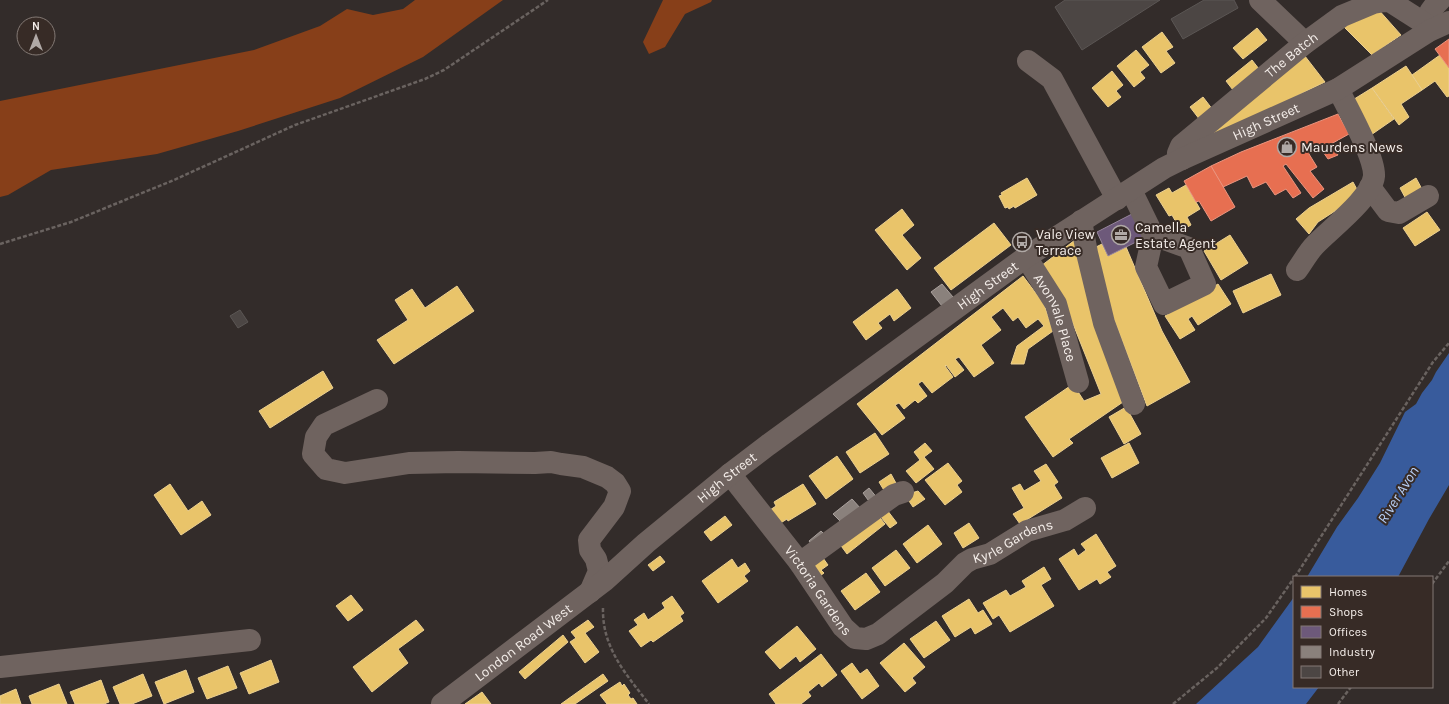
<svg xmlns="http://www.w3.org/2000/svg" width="1449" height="704" font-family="Karla,sans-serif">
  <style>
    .forest { fill: #873f19 }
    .water { fill: #385b9c }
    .homes { fill: #e9c46a; stroke: #ecd090 }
    .shops { fill: #e76f51; stroke: #eb957f }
    .offices { fill: #6d597a; stroke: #96859b }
    .industry { fill: #8a817c; stroke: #aaa19d }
    .building { fill: #4c4644; stroke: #5b5654 }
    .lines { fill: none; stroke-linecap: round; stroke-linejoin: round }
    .path { stroke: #6a6360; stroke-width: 2.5; stroke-dasharray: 4 2; stroke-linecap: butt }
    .minor { stroke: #6f635f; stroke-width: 22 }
    .labels { text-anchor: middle; stroke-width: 4; stroke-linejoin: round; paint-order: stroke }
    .street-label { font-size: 14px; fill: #f4ede9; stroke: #372b26 }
    .poi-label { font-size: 14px; fill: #f4ede9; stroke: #372b26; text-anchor: start }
    .water-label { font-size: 15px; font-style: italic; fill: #b7cff6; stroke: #372b26 }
  </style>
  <rect width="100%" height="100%" fill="#332c2a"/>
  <g class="forest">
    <polygon points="415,0 503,0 423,57 340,98 238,131 157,154 51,170 8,195 0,197 0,101 254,50 320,26 347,9 373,15 403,9"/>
    <polygon points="663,0 712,0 711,2 685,14 665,47 649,54 643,42"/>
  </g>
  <g class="water">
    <polygon points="1449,353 1449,485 1429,519 1398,577 1307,577 1337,527 1358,498 1380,463 1405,412 1416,404 1422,393 1432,380 1436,372"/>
    <polygon points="1294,597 1294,687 1319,687 1306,704 1196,704 1258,647"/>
  </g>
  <g class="homes">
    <polygon points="1377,8 1401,35 1372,55 1343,26"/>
    <polygon points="1257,28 1267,40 1243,59 1233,48"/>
    <polygon points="1162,32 1173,47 1166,51 1175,63 1161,73 1142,47"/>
    <polygon points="1136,50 1149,65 1140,72 1145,78 1134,87 1117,66"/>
    <polygon points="1301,51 1325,82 1215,136 1209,130"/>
    <polygon points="1440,55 1449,68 1449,96 1447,97 1435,81 1422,90 1412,75"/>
    <polygon points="1252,60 1259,69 1233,90 1226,81"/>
    <polygon points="1406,66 1422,90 1401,104 1409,117 1399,125 1372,88"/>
    <polygon points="1112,71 1123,85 1116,91 1121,97 1108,107 1092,88"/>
    <polygon points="1372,88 1394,119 1368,137 1351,101"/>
    <polygon points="1203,97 1213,110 1200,120 1190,107"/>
    <polygon points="1027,178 1037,195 1015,208 1014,206 1009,209 1008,207 1005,208 999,196 1002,195 1001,193"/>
    <polygon points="1416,178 1423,191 1407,201 1400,188"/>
    <polygon points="1353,182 1360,195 1318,222 1309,234 1296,219 1309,208"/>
    <polygon points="1186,185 1200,209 1187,217 1191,225 1181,231 1172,215 1169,216 1156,195 1169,188 1172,193"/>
    <polygon points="902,209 914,225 902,235 921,258 907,270 875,230"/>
    <polygon points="1427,212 1440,230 1415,246 1403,228"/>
    <polygon points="994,223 1011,245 951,290 934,268"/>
    <polygon points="1230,235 1248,263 1221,280 1204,251"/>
    <polygon points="1075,240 1123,402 1069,439 1073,443 1053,457 1025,417 1073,384 1084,401 1101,394 1059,289 1041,266"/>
    <polygon points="1102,244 1108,256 1126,247 1162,331 1190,382 1147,406 1095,270 1094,248"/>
    <polygon points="1271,274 1281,295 1243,313 1233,291"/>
    <polygon points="1023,276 1044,304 1053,331 1028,349 1024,364 1011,364 1017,346 1044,326 1038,319 1026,328 1018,317 1013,321 1003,308 991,317 1001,330 981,345 994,363 974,377 959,357 955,359 964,370 955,377 946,365 945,366 953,377 932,393 922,381 918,384 927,396 918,403 915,400 904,409 899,403 895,405 905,418 882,435 857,404"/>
    <polygon points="1218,284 1231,304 1198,325 1192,316 1188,319 1195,330 1180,339 1165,316"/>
    <polygon points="457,286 474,311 394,364 377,340 408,320 395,300 412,289 425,308"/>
    <polygon points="897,289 911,308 894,321 890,314 878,323 882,328 866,340 853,322"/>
    <polygon points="323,371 333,388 270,428 259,411"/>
    <polygon points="1126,407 1141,434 1124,444 1109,417"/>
    <polygon points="875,433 889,454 860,473 846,452"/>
    <polygon points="925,443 932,451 924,457 934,469 916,483 906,471 920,460 914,452"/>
    <polygon points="1129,443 1139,463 1112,478 1101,458"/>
    <polygon points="837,456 853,479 826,499 809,476"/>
    <polygon points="948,463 962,481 957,485 962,492 945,505 925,480"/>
    <polygon points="1046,464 1058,482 1054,485 1062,498 1020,524 1013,514 1024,508 1012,488 1020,484 1024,491 1041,481 1034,471"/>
    <polygon points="891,474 897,485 885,492 879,482"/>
    <polygon points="170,484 188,511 202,501 211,515 181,535 154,495"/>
    <polygon points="803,484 816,504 788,521 787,519 779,524 770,510 776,506 774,502"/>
    <polygon points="918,491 925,499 913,507 905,495"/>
    <polygon points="887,510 897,523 890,528 880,516"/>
    <polygon points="876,513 885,524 847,554 839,543"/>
    <polygon points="725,516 732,525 711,541 704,532"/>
    <polygon points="969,523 979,538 963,548 954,533"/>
    <polygon points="928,525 942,544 917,563 903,544"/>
    <polygon points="1096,534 1116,566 1107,572 1111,577 1100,584 1097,579 1079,590 1059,559 1074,549 1078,556 1086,550 1081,544"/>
    <polygon points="896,550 910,568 885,586 872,568"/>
    <polygon points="660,556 665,562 653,571 648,565"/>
    <polygon points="823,558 828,565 821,570 824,573 817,578 809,568"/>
    <polygon points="732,559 738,568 745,563 750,571 744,576 748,581 718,603 702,581"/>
    <polygon points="1044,567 1051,579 1041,585 1054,606 1010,632 999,615 993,619 983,603 1006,590 1010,596 1026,587 1022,581"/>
    <polygon points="866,573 880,592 855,610 841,591"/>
    <polygon points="351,595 363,610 348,621 336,606"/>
    <polygon points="672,596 684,613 680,616 683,621 653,642 651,640 641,647 629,631 638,625 634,620 644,613 648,620 665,608 662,603"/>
    <polygon points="969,599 978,613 983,610 992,624 975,634 971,627 955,637 942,616"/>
    <polygon points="416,620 424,630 398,649 408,663 372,692 353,667"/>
    <polygon points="588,620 594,627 585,633 599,652 585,663 570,642 576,638 571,632"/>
    <polygon points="936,621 950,640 924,658 910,639"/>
    <polygon points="797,626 816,649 800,662 796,656 780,669 765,652"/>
    <polygon points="563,635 568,642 525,679 519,672"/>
    <polygon points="904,643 925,667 912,678 916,683 905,692 880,663"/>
    <polygon points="821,654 837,675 822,687 819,683 808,692 811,696 801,704 776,704 769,694"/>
    <polygon points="271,660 279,682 249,694 240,673"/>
    <polygon points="852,663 860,674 867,669 879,686 862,699 841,671"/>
    <polygon points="228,666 237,688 207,699 198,678"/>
    <polygon points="186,670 194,692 164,704 155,682"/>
    <polygon points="143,674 152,696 132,704 120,704 113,687"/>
    <polygon points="603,674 608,681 575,704 561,704"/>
    <polygon points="101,680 109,702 104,704 75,704 70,692"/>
    <polygon points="620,682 622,686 624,684 630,693 628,695 631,699 633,698 637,704 607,704 600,695"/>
    <polygon points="59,684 67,704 32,704 29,696"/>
    <polygon points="16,689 21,704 0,704 0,696"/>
    <polygon points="482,692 491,704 465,704"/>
  </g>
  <g class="shops">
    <polygon points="1449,39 1449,68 1435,49"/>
    <polygon points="1338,114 1349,134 1331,144 1338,155 1328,159 1321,149 1309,154 1317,167 1310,171 1324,189 1313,198 1286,164 1283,166 1301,193 1293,198 1286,189 1275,195 1266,182 1253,188 1247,176 1223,187 1211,166 1241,152"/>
    <polygon points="1211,166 1235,207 1211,221 1199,201 1196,202 1184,181"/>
  </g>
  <polygon class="offices" points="1132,214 1144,238 1108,256 1097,232"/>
  <g class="industry">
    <polygon points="942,284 953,297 942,306 931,292"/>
    <polygon points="869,488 878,499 871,504 863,493"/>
    <polygon points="852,499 862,510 843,524 833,514"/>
    <polygon points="821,531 828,538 815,549 809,541"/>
  </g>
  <g class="building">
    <polygon points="1065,0 1160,0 1082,50 1055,7"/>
    <polygon points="1204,0 1234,0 1238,8 1183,39 1171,19"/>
    <polygon points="240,310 248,322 238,328 230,316"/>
  </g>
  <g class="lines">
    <g class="path">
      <polyline points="0,244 71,222 174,180 295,125 425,79 444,70 548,0"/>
      <polyline points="1295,577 1433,362 1449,343"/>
      <polyline points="1432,584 1449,561"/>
      <path d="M603 608C602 648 626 674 649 704"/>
      <polyline points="1173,704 1217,668 1266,618 1294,578"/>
      <polyline points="1338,704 1351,687"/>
    </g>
    <g class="minor">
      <polyline points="1260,0 1305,43"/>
      <path d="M1429 31C1424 17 1431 9 1440 0"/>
      <polyline points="1028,61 1052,79 1117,199"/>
      <path id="s1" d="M1182 159 1178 153 1181 146 1305 43 1342 16 1373 3 1385 1 1391 2 1427 25"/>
      <polyline points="1370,187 1388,211 1399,213 1428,196"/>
      <polyline points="1131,190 1153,235 1146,267 1164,304 1205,284 1189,248 1153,235"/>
      <polyline points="1081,221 1087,253 1104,323 1134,404"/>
      <path id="s2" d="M1026 257 1056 304 1078 382"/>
      <path d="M1297 270C1303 262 1308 252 1315 245 1330 229 1372 198 1374 176 1375 157 1348 109 1338 89"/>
      <polyline points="377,400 324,425 316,437 313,454 326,469 345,473 409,463 458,462 535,463 551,462 561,464 583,467 607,477 615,483 620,491 614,507 589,540 590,550 596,559 599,571 590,592"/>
      <path id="s3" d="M730 474 800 563 843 627 855 638 866 639 878 634 945 583 965 563 972 559 990 554 1027 531 1065 520 1085 508"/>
      <polyline points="800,563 894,495 903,492"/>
      <polyline points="0,667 250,640"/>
      <path id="s4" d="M442 704 604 581 646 543 730 474 768 445 1026 257 1164 168 1182 159 1338 89 1429 31 1449 22"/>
    </g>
  </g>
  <defs>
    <symbol id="shop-ring" viewBox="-11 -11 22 22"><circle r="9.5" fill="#372b26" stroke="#b0a9a6" stroke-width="1.5"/><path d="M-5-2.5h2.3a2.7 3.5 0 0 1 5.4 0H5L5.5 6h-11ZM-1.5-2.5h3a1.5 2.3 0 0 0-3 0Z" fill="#b0a9a6"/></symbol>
    <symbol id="office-ring" viewBox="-11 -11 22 22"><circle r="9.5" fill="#372b26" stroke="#b0a9a6" stroke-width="1.5"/><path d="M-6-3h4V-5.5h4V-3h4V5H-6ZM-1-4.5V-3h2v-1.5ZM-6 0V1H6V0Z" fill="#b0a9a6"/></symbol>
    <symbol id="bus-ring" viewBox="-11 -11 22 22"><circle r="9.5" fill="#372b26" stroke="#b0a9a6" stroke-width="1.5"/><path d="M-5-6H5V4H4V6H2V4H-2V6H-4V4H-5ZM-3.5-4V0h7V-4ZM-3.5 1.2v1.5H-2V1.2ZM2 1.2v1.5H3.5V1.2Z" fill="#b0a9a6"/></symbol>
  </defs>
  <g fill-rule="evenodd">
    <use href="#shop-ring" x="1276" y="136" width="22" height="22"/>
    <use href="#office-ring" x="1110" y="224" width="22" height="22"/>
    <use href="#bus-ring" x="1011" y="231" width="22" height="22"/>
  </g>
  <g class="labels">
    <g class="street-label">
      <text dy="5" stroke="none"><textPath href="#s1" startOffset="158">The Batch</textPath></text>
      <text dy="5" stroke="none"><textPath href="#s4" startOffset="1012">High Street</textPath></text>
      <text dy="5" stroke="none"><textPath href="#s4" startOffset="688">High Street</textPath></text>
      <text dy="5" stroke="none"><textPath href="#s2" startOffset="68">Avonvale Place</textPath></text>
      <text dy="5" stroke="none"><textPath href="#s4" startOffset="364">High Street</textPath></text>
      <text dy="5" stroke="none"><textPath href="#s3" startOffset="396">Kyrle Gardens</textPath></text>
      <text dy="5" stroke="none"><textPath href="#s3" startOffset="146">Victoria Gardens</textPath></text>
      <text dy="5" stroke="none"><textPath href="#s4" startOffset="102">London Road West</textPath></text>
    </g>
    <g class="poi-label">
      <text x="1301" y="152">Maurdens News</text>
      <text x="1135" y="232">Camella<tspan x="1135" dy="16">Estate Agent</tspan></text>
      <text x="1036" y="239">Vale View<tspan x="1036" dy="16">Terrace</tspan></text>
    </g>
    <g class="water-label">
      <text transform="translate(1398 495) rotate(-58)" y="5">River Avon</text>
    </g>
  </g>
  <rect x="1293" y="576" width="140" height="112" fill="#372b26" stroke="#837974"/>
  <rect x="1301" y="586" width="20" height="12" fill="#e9c46a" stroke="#837974"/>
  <text x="1329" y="596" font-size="12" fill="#f4ede9">Homes</text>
  <rect x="1301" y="606" width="20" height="12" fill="#e76f51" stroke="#837974"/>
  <text x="1329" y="616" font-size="12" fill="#f4ede9">Shops</text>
  <rect x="1301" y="626" width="20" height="12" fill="#6d597a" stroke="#837974"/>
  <text x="1329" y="636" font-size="12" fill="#f4ede9">Offices</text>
  <rect x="1301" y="646" width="20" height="12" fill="#8a817c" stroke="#837974"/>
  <text x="1329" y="656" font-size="12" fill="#f4ede9">Industry</text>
  <rect x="1301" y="666" width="20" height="12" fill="#4c4644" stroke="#837974"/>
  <text x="1329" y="676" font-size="12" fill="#f4ede9">Other</text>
  <g transform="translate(36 36)"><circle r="19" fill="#372b26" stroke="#837974"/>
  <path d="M0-3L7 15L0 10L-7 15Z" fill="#b0a9a6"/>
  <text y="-6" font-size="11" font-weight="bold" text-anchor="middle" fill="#f4ede9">N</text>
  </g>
</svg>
